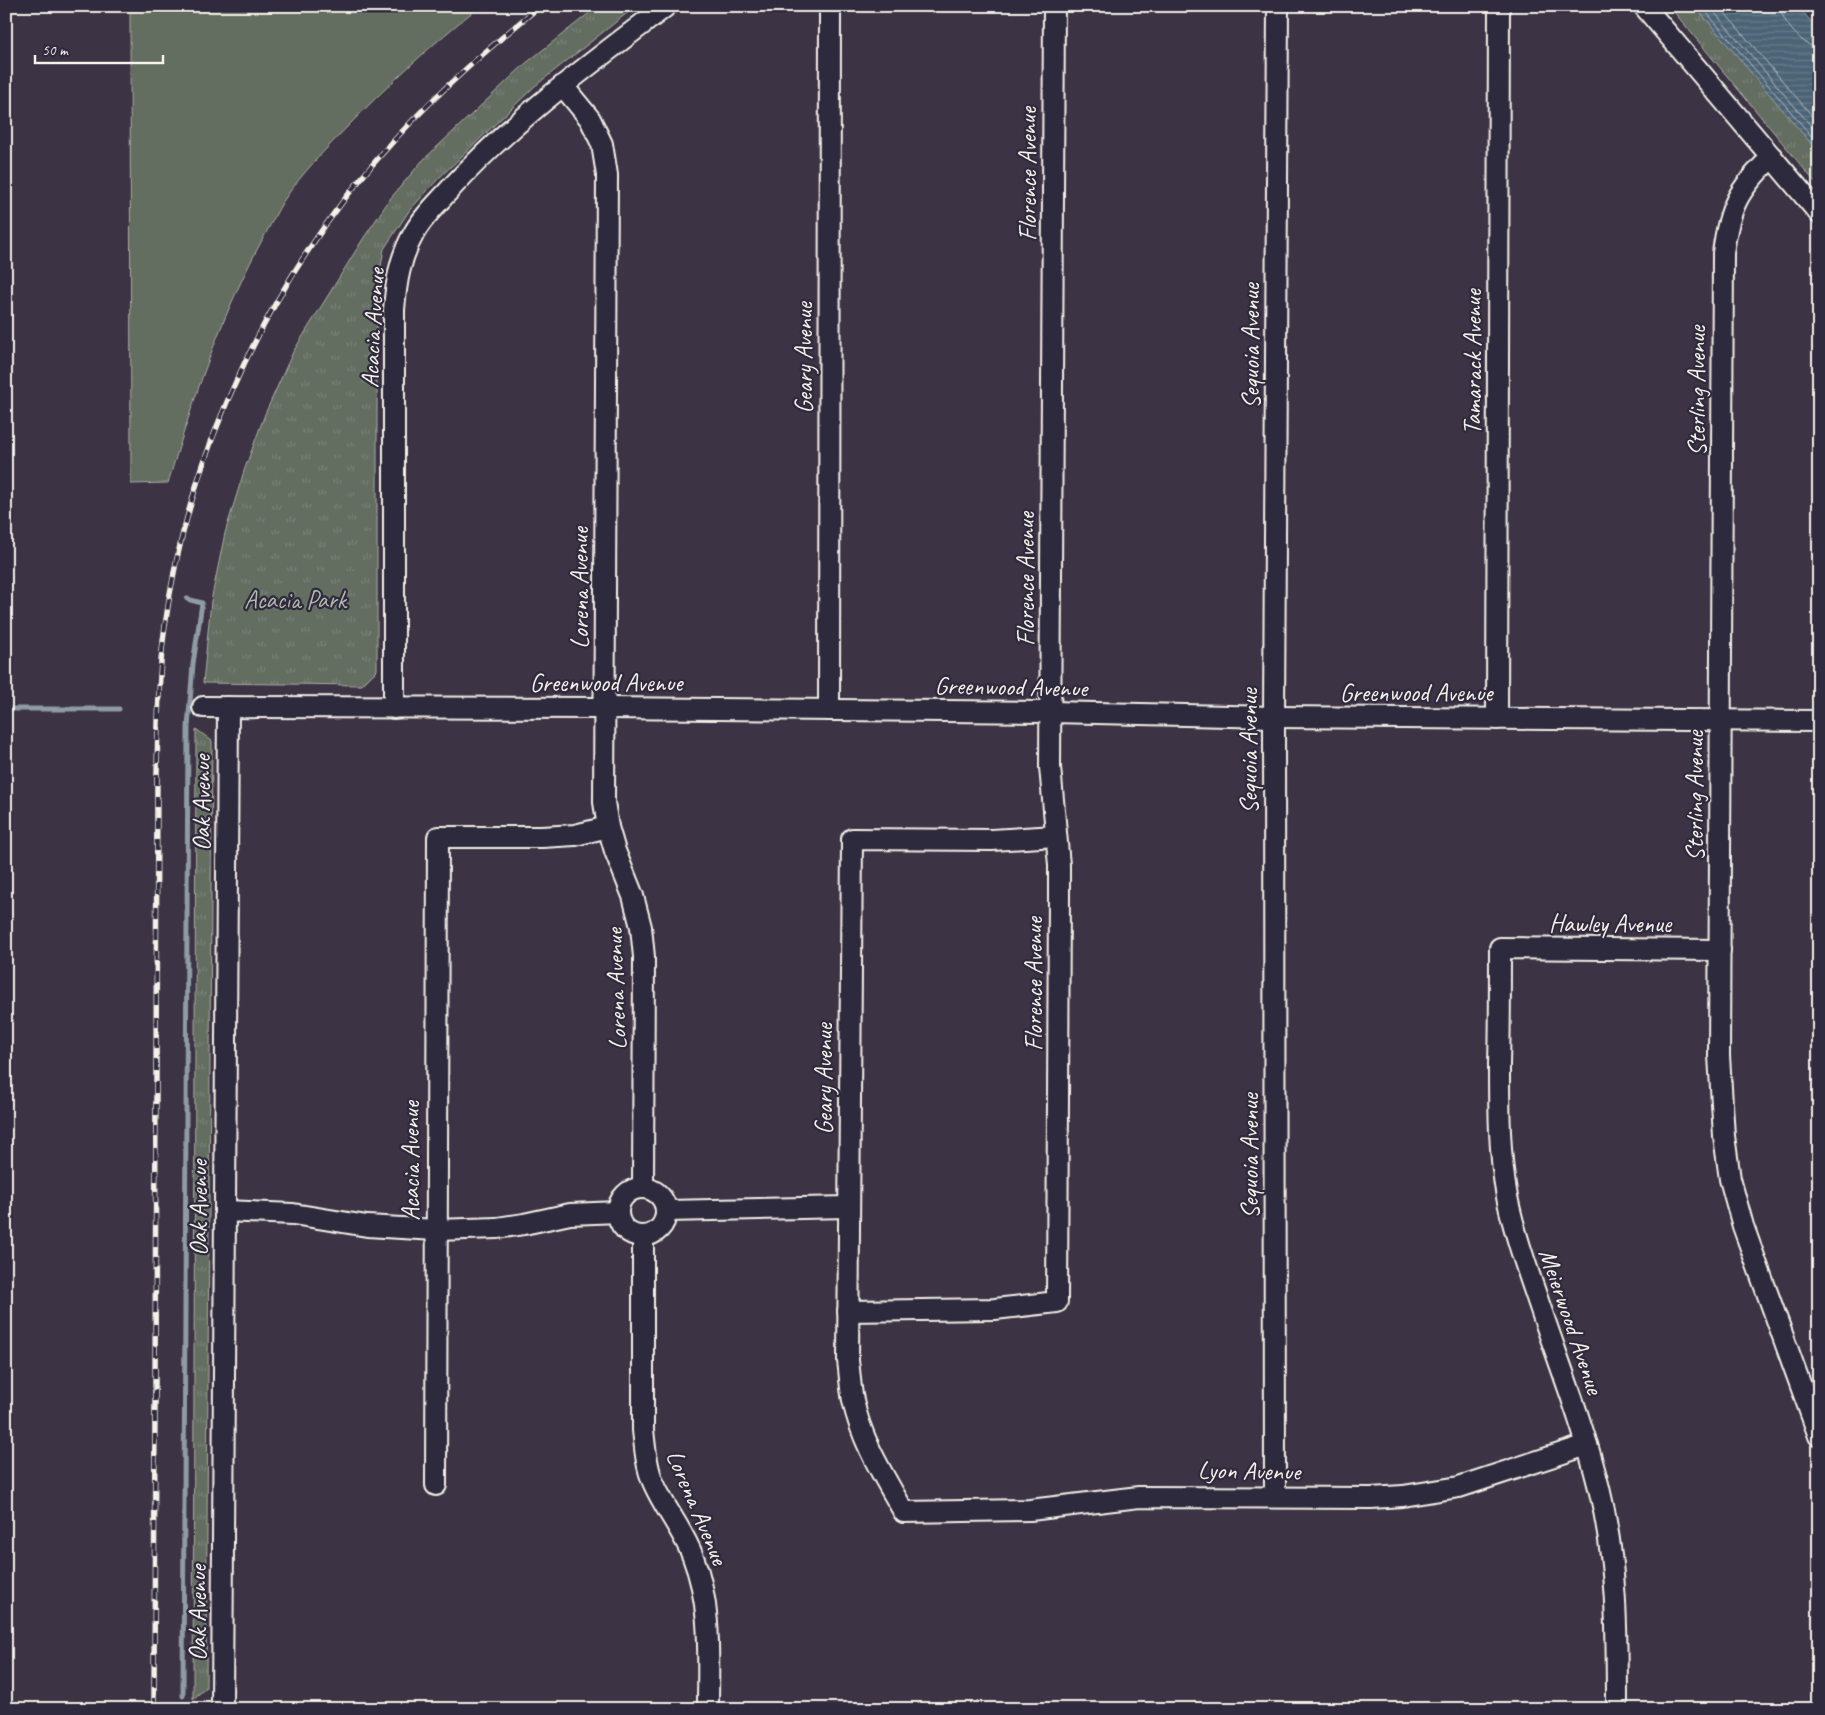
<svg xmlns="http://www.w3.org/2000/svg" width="1825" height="1715" font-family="Caveat,sans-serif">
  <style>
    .green { fill: #636d61; stroke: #acafa4 }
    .park { fill: url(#park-tufts); stroke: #acafa4 }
    .water { fill: url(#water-rules); stroke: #8f9ca4 }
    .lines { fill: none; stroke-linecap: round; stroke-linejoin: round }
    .shore { stroke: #b1b9ba; stroke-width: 1 }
    .stream { stroke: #8f9ca4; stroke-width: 5 }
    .street-casing { stroke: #f4f1e8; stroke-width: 24 }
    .street { stroke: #2f2a3d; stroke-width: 20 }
    .rail-casing { stroke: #f4f1e8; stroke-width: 5.5 }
    .rail { stroke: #2f2a3d; stroke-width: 4; stroke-dasharray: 11; stroke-linecap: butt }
    .labels { text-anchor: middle; stroke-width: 4.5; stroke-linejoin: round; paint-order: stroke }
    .street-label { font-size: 25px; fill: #f4f1e8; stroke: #2f2a3d }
    .park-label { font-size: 25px; fill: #b3b6ab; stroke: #2f2a3d }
  </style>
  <defs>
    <pattern id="park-tufts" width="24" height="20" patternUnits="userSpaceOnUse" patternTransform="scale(1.25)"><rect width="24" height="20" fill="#636d61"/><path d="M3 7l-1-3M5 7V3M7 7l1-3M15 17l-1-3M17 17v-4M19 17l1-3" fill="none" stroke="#7a8278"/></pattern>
    <pattern id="water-rules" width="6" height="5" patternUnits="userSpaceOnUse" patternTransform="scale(1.25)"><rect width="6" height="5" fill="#4c6476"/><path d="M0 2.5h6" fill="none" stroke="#667b8a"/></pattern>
  </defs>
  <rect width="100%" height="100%" fill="#3c3344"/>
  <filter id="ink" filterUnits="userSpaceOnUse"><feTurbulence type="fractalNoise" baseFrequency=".02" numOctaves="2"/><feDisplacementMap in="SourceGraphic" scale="10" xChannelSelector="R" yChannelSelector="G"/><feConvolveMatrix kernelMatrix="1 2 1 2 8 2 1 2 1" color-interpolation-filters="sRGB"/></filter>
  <g filter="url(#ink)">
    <path class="green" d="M130 6H480C433 43 390 83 348 126 326 149 302 173 284 200 277 211 272 222 266 233 222 312 194 397 168 483L131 484Z"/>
    <g class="park">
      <polygon points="598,6 636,6 535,86 438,179 409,211 384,249 377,289 377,670 362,685 203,683 211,601 225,533 244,471 265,414 293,352 363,239 390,199 422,161 525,64"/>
      <polygon points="1669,6 1695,6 1819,153 1819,187"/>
      <polygon points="196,729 212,741 206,1688 193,1699"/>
    </g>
    <polygon class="water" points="1695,6 1798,6 1819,31 1819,153"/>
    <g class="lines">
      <g class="shore">
        <polyline points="1701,6 1819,145"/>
        <polyline points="1709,6 1819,135"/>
        <polyline points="1719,6 1819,124"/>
        <path d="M1780 6C1781 21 1803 47 1819 48"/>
      </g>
      <g class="stream">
        <polyline points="6,709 119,709"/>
        <polyline points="183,1696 188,727 193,664 202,603 187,599"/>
      </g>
      <defs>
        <g id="street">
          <polyline points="1644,6 1819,213"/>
          <polyline points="563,86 590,119 602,144 607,175 604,802 608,827 615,851 633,896 641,927 644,957 643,1187"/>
          <path d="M1772 157C1738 189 1729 207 1723 253L1719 1056 1724 1136 1730 1179 1743 1226 1819 1436"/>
          <polyline points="203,707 605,708 1051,712 1274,717 1819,721"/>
          <path d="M394 708V310C396 283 400 257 414 233 423 216 439 202 452 187 515 118 592 63 666 6"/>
          <polyline points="829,710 830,6"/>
          <polyline points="1497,719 1499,6"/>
          <path d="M1056 836 992 840 852 839 848 1361C850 1374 850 1387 853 1400 861 1440 883 1475 904 1512L1030 1510 1139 1497 1371 1498 1403 1496 1459 1487 1587 1445"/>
          <circle cx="642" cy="1212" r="24"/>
          <polyline points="225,1211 293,1214 367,1226 436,1230 497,1228 524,1224 570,1214 618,1212"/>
          <polyline points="667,1211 848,1207"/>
          <path d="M643 1236V1430C645 1447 646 1466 653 1482 664 1508 683 1530 693 1557 712 1606 708 1657 708 1709"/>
          <polyline points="848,1311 995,1309 1057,1302 1059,896 1059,865 1050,767 1054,6"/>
          <polyline points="436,1485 438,837 542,837 575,835 608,827"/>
          <polyline points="1275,1497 1274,717 1278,6"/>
          <polyline points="222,1709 228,707"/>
          <path d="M1617 1709C1617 1634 1617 1560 1599 1488 1583 1423 1557 1358 1536 1295 1525 1263 1514 1231 1507 1197 1499 1154 1499 1110 1499 1065 1500 1026 1500 987 1500 948L1720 950"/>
        </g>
      </defs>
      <use href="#street" class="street-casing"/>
      <use href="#street" class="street"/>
      <defs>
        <path id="rail" d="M154 1709 157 773C158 724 158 674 165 626 189 447 275 268 398 136 442 88 490 47 540 6"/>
      </defs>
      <use href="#rail" class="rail-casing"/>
      <use href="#rail" class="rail"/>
    </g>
  </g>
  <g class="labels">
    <g class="street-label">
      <text transform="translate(1027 174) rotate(-90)" y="9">Florence Avenue</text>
      <text transform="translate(372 328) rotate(-87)" y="9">Acacia Avenue</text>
      <text transform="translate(1250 346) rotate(-90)" y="9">Sequoia Avenue</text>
      <text transform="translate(803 358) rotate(-90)" y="9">Geary Avenue</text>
      <text transform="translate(1472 362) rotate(-90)" y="9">Tamarack Avenue</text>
      <text transform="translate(1696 391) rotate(-90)" y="9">Sterling Avenue</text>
      <text transform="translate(1025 579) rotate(-90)" y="9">Florence Avenue</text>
      <text transform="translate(579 588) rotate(-90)" y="9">Lorena Avenue</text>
      <text x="606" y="691">Greenwood Avenue</text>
      <text transform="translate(1011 686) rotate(1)" y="9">Greenwood Avenue</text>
      <text x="1416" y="701">Greenwood Avenue</text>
      <text transform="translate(1248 751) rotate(-90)" y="9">Sequoia Avenue</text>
      <text transform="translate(1694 796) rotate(-90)" y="9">Sterling Avenue</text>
      <text transform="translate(201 803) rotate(-90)" y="9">Oak Avenue</text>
      <text x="1610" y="932">Hawley Avenue</text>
      <text transform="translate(1033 984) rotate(-90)" y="9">Florence Avenue</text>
      <text transform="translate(615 989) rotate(-92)" y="9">Lorena Avenue</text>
      <text transform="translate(823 1079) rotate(-90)" y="9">Geary Avenue</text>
      <text transform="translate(1249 1156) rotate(-90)" y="9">Sequoia Avenue</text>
      <text transform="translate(410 1161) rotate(-90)" y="9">Acacia Avenue</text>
      <text transform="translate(198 1208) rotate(-90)" y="9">Oak Avenue</text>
      <text transform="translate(1572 1321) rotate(71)" y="9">Meierwood Avenue</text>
      <text transform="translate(1249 1470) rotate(1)" y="9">Lyon Avenue</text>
      <text transform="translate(698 1507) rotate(67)" y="9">Lorena Avenue</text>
      <text transform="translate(197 1613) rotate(-90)" y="9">Oak Avenue</text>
    </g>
    <g class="park-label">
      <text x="295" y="608">Acacia Park</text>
    </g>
  </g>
  <rect width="1825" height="1715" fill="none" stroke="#2f2a3d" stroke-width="25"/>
  <rect x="12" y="12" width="1800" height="1690" fill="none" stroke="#f4f1e8" stroke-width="2" filter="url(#ink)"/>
  <path d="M35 55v8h128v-8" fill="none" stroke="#f4f1e8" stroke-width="2.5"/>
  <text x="42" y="55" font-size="15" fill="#f4f1e8" stroke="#2f2a3d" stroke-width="4" paint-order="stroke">50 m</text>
</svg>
